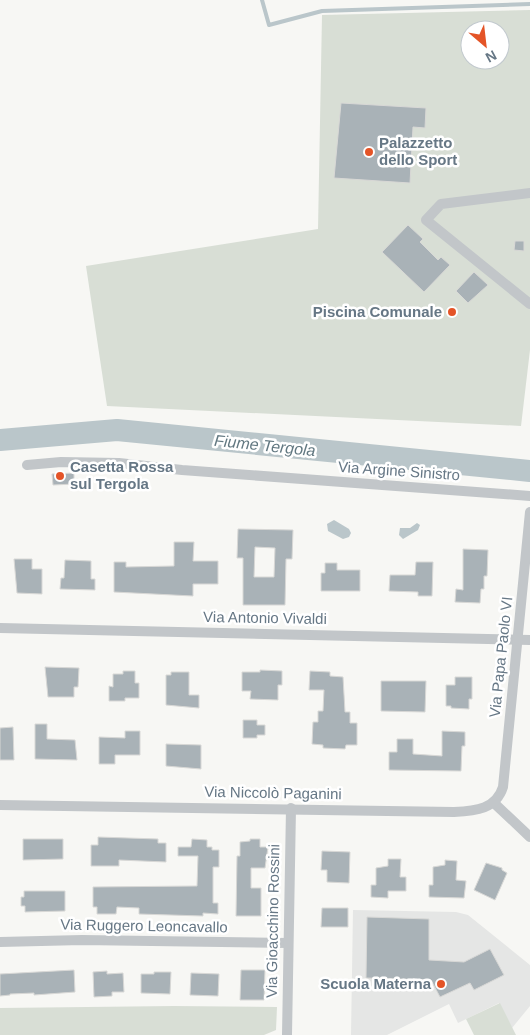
<svg xmlns="http://www.w3.org/2000/svg" width="530" height="1035" font-family="Arial,sans-serif">
  <style>
    .built { fill: #e5e6e5 }
    .green { fill: #d8ded5; fill-rule: evenodd }
    .water { fill: #bac6ca }
    .lines { fill: none; stroke-linecap: round; stroke-linejoin: round }
    .stream { stroke: #bac6ca; stroke-width: 4 }
    .river { stroke: #bac6ca; stroke-width: 22 }
    .building { fill: #a9b2b7; stroke: #d8d8d6; fill-rule: evenodd }
    .minor { stroke: #c2c6c9; stroke-width: 10 }
    .poi-dot { fill: #e45427; stroke: #fff; stroke-width: 2 }
    .labels { text-anchor: middle; stroke-width: 5; stroke-linejoin: round; paint-order: stroke }
    .poi-label { font-size: 15px; font-weight: bold; fill: #667785; stroke: #fff; text-anchor: start }
    .street-label { font-size: 15px; fill: #667785; stroke: #fff }
    .water-label { font-size: 16px; font-style: italic; fill: #627881; stroke: #fff }
  </style>
  <rect width="100%" height="100%" fill="#f7f7f4"/>
  <polygon class="built" points="353,910 456,912 468,915 530,965 530,1006 512,1028 499,1003 458,1023 449,1004 387,1035 351,1035"/>
  <g class="green">
    <path d="M530 10V350L521 426 107 406 86 266 318 229 322 15ZM470 30H500V60H470Z"/>
    <polygon points="500,1003 516,1035 474,1035 466,1019"/>
    <polygon points="174,1006 277,1007 276,1030 264,1035 0,1035 0,1008"/>
  </g>
  <g class="water">
    <polygon points="334,520 349,529 351,533 349,537 343,539 328,531 327,524"/>
    <polygon points="417,523 420,525 418,530 403,539 399,535 400,528 410,528"/>
  </g>
  <g class="lines">
    <polyline class="stream" points="262,0 269,25 322,11 530,4"/>
    <polyline class="river" points="0,440 117,430 530,471"/>
  </g>
  <g class="building">
    <polygon points="341,103 426,108 425,128 413,127 410,183 334,178"/>
    <polygon points="408,225 423,239 420,242 438,260 441,257 450,265 424,292 382,252"/>
    <polygon points="515,241 524,241 524,251 514,250"/>
    <polygon points="474,272 488,285 468,303 456,291"/>
    <polygon points="74,473 74,484 53,485 52,474"/>
    <path d="M238 529 293 530 292 559H286L285 605H243V558H237ZM255 547 275 548 274 577H254Z"/>
    <polygon points="174,542 194,542 193,561 218,561 218,584 193,584 193,596 114,592 114,562 126,562 126,567 174,566"/>
    <polygon points="463,549 488,550 487,576 484,576 484,589 481,589 480,603 455,602 456,589 463,590"/>
    <polygon points="14,559 32,559 32,569 42,569 42,594 17,593"/>
    <polygon points="65,560 91,561 91,579 95,579 95,590 60,589 61,578 64,578"/>
    <polygon points="416,562 433,562 432,596 418,596 418,592 389,591 390,575 415,575"/>
    <polygon points="325,563 337,563 337,570 360,570 360,591 321,591 321,573 325,573"/>
    <polygon points="45,667 79,668 78,687 74,687 74,697 48,697"/>
    <polygon points="260,670 282,671 282,685 278,685 278,700 250,699 251,691 242,691 242,672 260,672"/>
    <polygon points="123,671 135,671 135,683 139,683 139,698 125,698 125,701 109,701 109,686 113,687 113,674 123,674"/>
    <polygon points="310,671 330,672 330,676 343,677 345,712 350,712 350,723 357,723 357,745 346,745 345,749 323,748 323,745 312,744 313,722 318,722 318,711 323,711 324,690 309,690"/>
    <polygon points="171,672 189,672 189,695 199,695 199,708 166,705 166,675 171,675"/>
    <polygon points="455,677 472,677 472,699 469,699 469,709 451,708 451,706 446,706 446,685 455,685"/>
    <polygon points="381,681 426,681 425,712 381,711"/>
    <polygon points="243,720 257,720 257,725 265,725 265,735 257,735 257,738 243,738"/>
    <polygon points="35,724 47,724 47,739 75,740 77,760 35,759"/>
    <polygon points="13,727 14,760 0,760 0,728"/>
    <polygon points="125,731 140,731 140,755 115,755 115,764 99,764 99,737 125,738"/>
    <polygon points="442,731 465,732 465,746 462,746 461,771 389,770 389,752 397,752 397,739 413,739 413,754 442,756"/>
    <polygon points="166,744 201,745 201,769 166,766"/>
    <polygon points="98,837 158,839 158,843 166,843 166,862 119,860 119,866 91,866 91,845 98,845"/>
    <polygon points="23,839 63,839 63,859 23,860"/>
    <polygon points="192,839 207,840 207,847 212,847 212,850 219,850 219,867 213,867 213,903 218,903 218,914 203,913 203,916 139,914 139,908 117,907 116,914 97,914 97,907 93,907 93,887 197,886 198,856 178,856 178,847 191,847"/>
    <polygon points="250,839 260,839 260,847 268,847 265,868 251,868 251,888 261,888 261,916 236,916 237,856 240,856 240,842 250,841"/>
    <polygon points="322,851 350,852 349,883 327,882 327,870 321,870"/>
    <polygon points="388,859 401,859 400,877 406,877 406,891 388,891 388,898 371,897 371,885 376,885 376,868 388,866"/>
    <polygon points="445,860 457,861 456,880 466,881 464,898 429,897 429,885 433,885 433,867 445,865"/>
    <polygon points="486,863 502,868 502,870 507,873 495,900 474,890"/>
    <polygon points="24,891 65,891 65,911 25,912 25,906 21,906 21,897 24,897"/>
    <polygon points="322,908 348,908 348,927 321,927"/>
    <polygon points="367,917 429,919 429,960 464,962 490,949 504,975 474,990 470,983 440,997 431,980 366,978"/>
    <polygon points="74,970 75,992 34,995 34,993 10,994 10,995 0,996 0,974"/>
    <polygon points="241,970 265,970 264,1000 240,1000"/>
    <polygon points="107,971 107,974 123,973 124,992 112,992 112,996 94,997 93,972"/>
    <polygon points="154,972 171,972 170,994 141,993 141,974 154,974"/>
    <polygon points="191,973 219,974 218,996 190,995"/>
  </g>
  <g class="lines">
    <g class="minor">
      <polyline points="530,193 441,204 426,220 530,304"/>
      <polyline points="27,465 61,462 119,463 182,470 530,496"/>
      <polyline points="0,628 530,640"/>
      <polyline points="494,803 530,837"/>
      <path d="M0 805 454 812C476 811 496 809 503 787L530 512"/>
      <polyline points="0,942 82,940 288,943"/>
      <polyline points="287,1035 291,808"/>
    </g>
  </g>
  <g class="poi-dot">
    <circle cx="369" cy="152" r="5"/>
    <circle cx="452" cy="312" r="5"/>
    <circle cx="60" cy="476" r="5"/>
    <circle cx="441" cy="984" r="5"/>
  </g>
  <g class="labels">
    <g class="poi-label">
      <text x="379" y="148">Palazzetto<tspan x="379" dy="17">dello Sport</tspan></text>
      <text x="442" y="317" text-anchor="end">Piscina Comunale</text>
      <text x="70" y="472">Casetta Rossa<tspan x="70" dy="17">sul Tergola</tspan></text>
      <text x="431" y="989" text-anchor="end">Scuola Materna</text>
    </g>
    <g class="street-label">
      <text transform="translate(399 471) rotate(4)" y="5">Via Argine Sinistro</text>
      <text transform="translate(265 618) rotate(1)" y="5">Via Antonio Vivaldi</text>
      <text transform="translate(501 657) rotate(-84)" y="5">Via Papa Paolo VI</text>
      <text transform="translate(273 793) rotate(1)" y="5">Via Niccolò Paganini</text>
      <text transform="translate(273 921) rotate(-89)" y="5">Via Gioacchino Rossini</text>
      <text transform="translate(144 926) rotate(1)" y="5">Via Ruggero Leoncavallo</text>
    </g>
    <g class="water-label">
      <text transform="translate(265 445) rotate(6)" y="6">Fiume Tergola</text>
    </g>
  </g>
  <g transform="translate(485 45) rotate(152)"><circle r="24" fill="#ffffff" stroke="#c2c9ce"/>
  <path d="M0-4L9 19L0 12L-9 19Z" fill="#e45427"/>
  <text y="-8" font-size="14" font-weight="bold" text-anchor="middle" fill="#667785">N</text>
  </g>
</svg>
